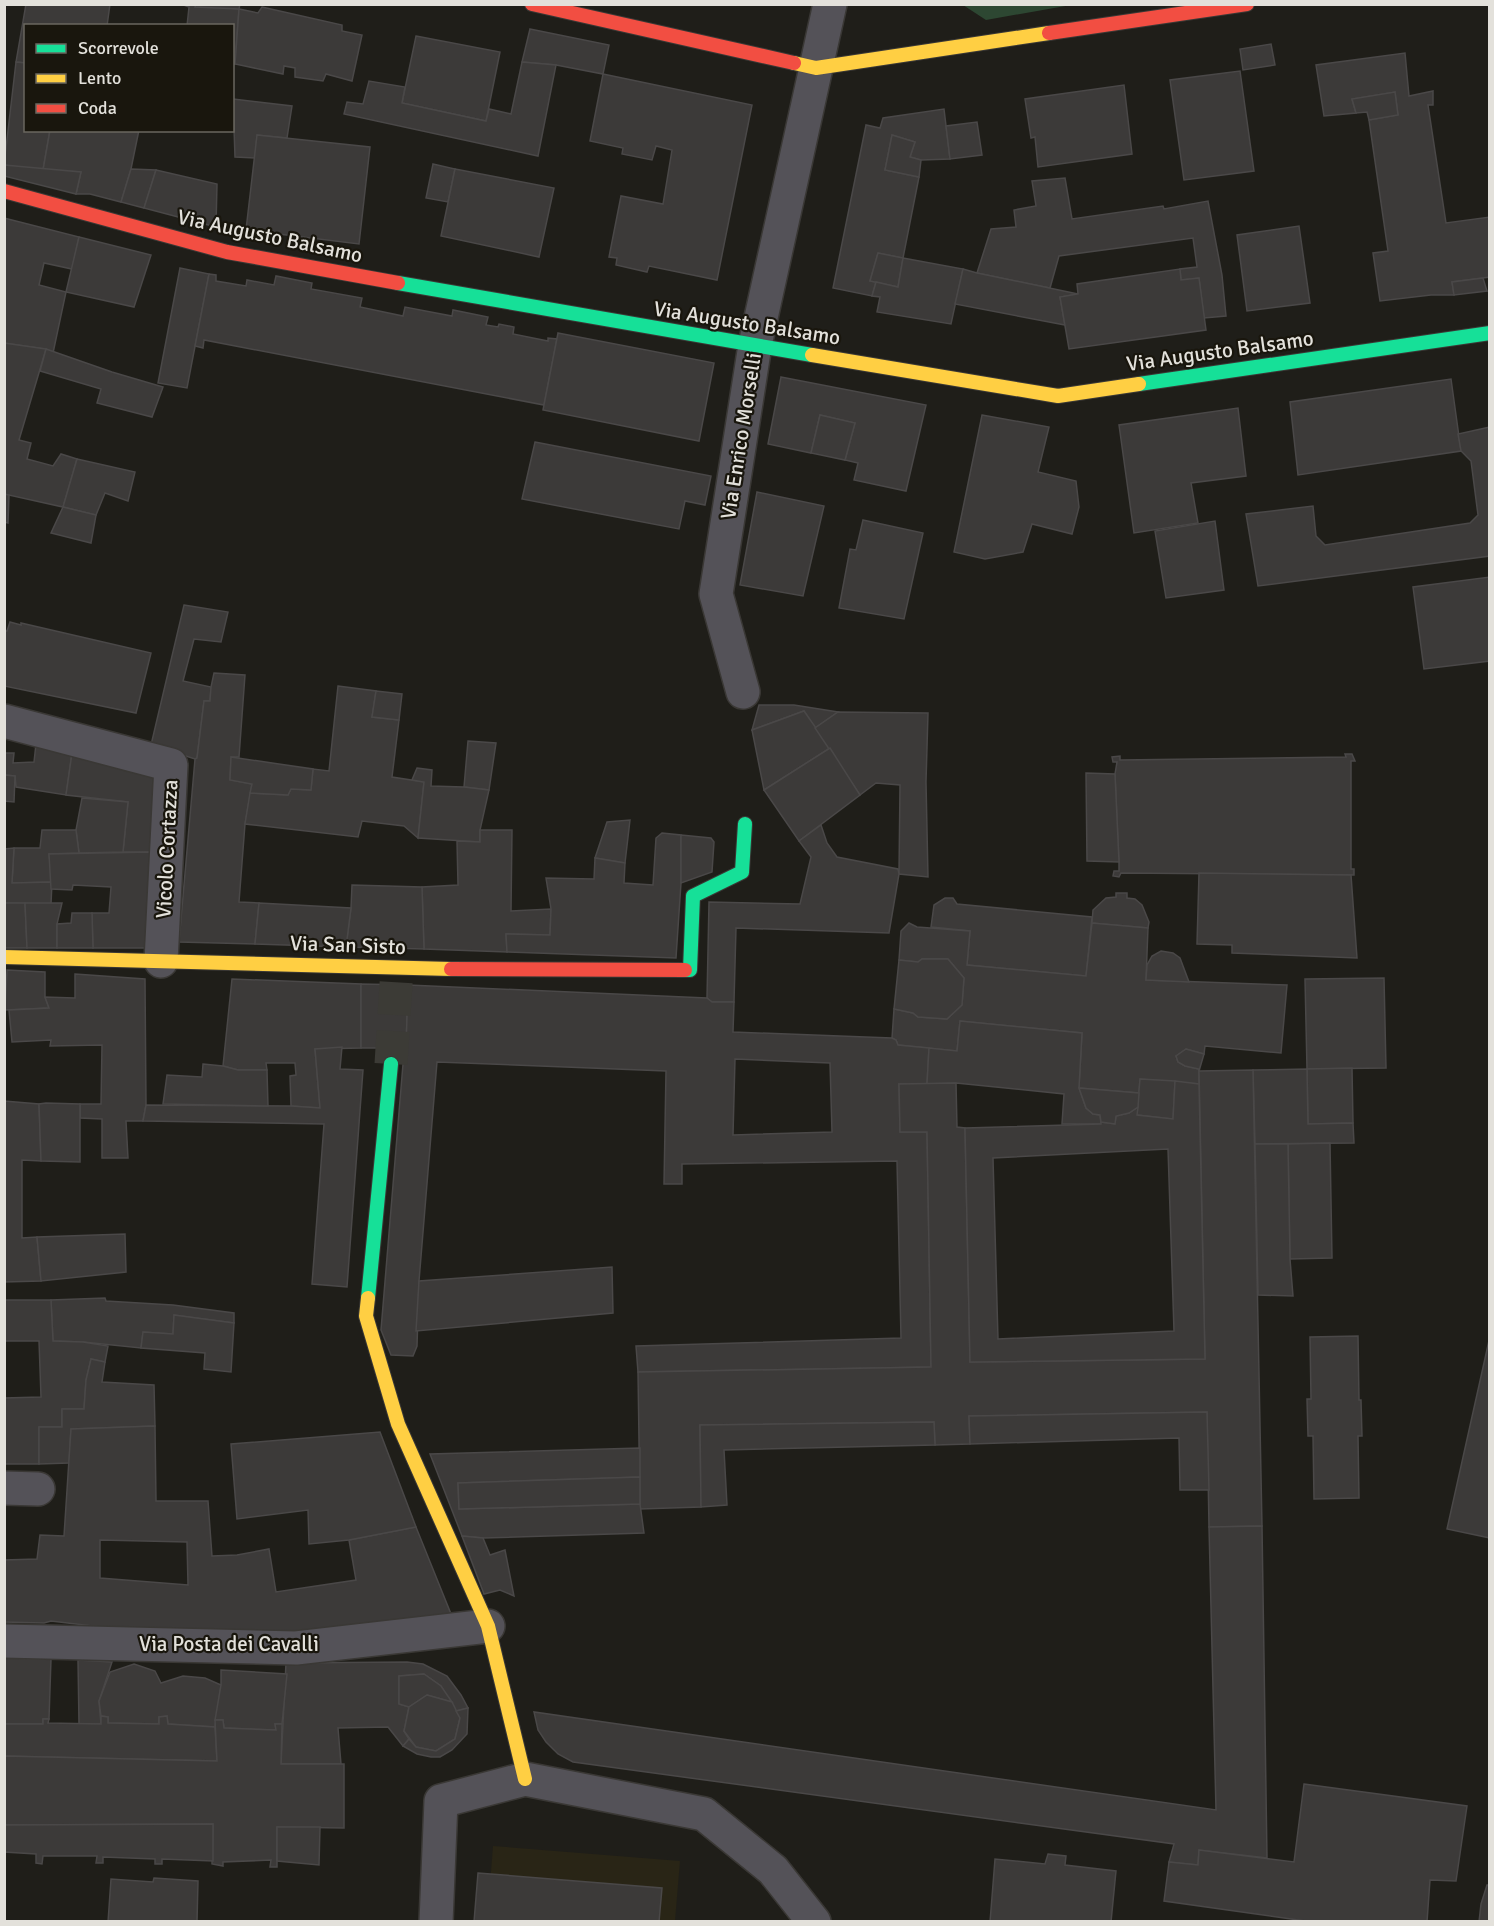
<svg xmlns="http://www.w3.org/2000/svg" width="1494" height="1926" font-family="Signika,sans-serif">
  <style>
    .built { fill: #292516 }
    .green { fill: #2d4732 }
    .building { fill: #3c3a39; stroke: #4a4848; stroke-width: 1.5; fill-rule: evenodd }
    .lines { fill: none; stroke-linecap: round; stroke-linejoin: round }
    .secondary-tunnel { stroke: #3c3b36; stroke-width: 33; stroke-dasharray: 33 16; stroke-linecap: butt }
    .street-casing { stroke: #3a3835; stroke-width: 36 }
    .fast-casing { stroke: #3a3835; stroke-width: 16 }
    .slow-casing { stroke: #3a3835; stroke-width: 16 }
    .jam-casing { stroke: #3a3835; stroke-width: 16 }
    .street { stroke: #545258; stroke-width: 33 }
    .fast { stroke: #16e098; stroke-width: 14 }
    .slow { stroke: #ffcf43; stroke-width: 14 }
    .jam { stroke: #f24e42; stroke-width: 14 }
    .labels { text-anchor: middle; stroke-width: 4.5; stroke-linejoin: round; paint-order: stroke }
    .street-label { font-size: 21px; fill: #e3e1db; stroke: #19160d }
  </style>
  <rect width="100%" height="100%" fill="#1f1e19"/>
  <polygon class="built" points="493,1846 680,1861 675,1921 487,1922"/>
  <polygon class="green" points="963,5 1071,5 986,20"/>
  <g class="building">
    <polygon points="26,4 110,4 107,26 26,26 26,63 16,62"/>
    <polygon points="181,4 239,9 235,64 232,64 232,26 187,26 189,7"/>
    <polygon points="196,4 240,4 239,9 195,7"/>
    <polygon points="262,7 342,25 342,31 362,35 352,81 326,74 323,81 295,77 295,68 284,66 283,74 235,64 239,9 258,13"/>
    <polygon points="530,29 609,45 603,74 556,65 522,62"/>
    <polygon points="416,36 500,52 486,121 402,103"/>
    <polygon points="1271,44 1275,65 1243,70 1240,49"/>
    <polygon points="1405,53 1409,96 1433,91 1433,105 1428,105 1446,223 1490,217 1490,277 1452,282 1454,295 1431,295 1380,301 1373,253 1388,251 1369,120 1398,115 1395,92 1352,99 1356,113 1324,116 1316,65"/>
    <polygon points="16,62 26,63 26,130 50,130 43,170 4,165"/>
    <polygon points="522,62 556,65 538,156 344,114 347,102 363,104 369,81 405,87 402,103 486,121 489,109 511,114"/>
    <polygon points="1240,71 1254,171 1184,180 1170,80"/>
    <polygon points="603,74 752,105 717,280 649,266 647,272 616,265 617,258 609,257 621,196 663,204 672,150 656,146 652,160 622,154 623,148 590,141"/>
    <polygon points="1124,85 1132,154 1038,167 1035,137 1031,138 1025,99"/>
    <polygon points="1395,92 1398,115 1369,120 1367,112 1356,113 1352,99"/>
    <polygon points="233,99 292,106 287,138 257,135 255,158 235,157"/>
    <polygon points="944,109 950,159 921,160 910,157 915,142 892,135 885,170 919,177 903,258 878,253 870,281 876,282 872,296 833,288 866,125 880,128 883,118"/>
    <polygon points="977,122 982,155 950,159 946,126"/>
    <polygon points="50,130 139,130 131,169 121,202 90,194 76,194 81,172 43,170"/>
    <polygon points="257,135 370,147 359,244 246,230"/>
    <polygon points="892,135 915,142 910,157 921,160 919,177 885,170"/>
    <polygon points="433,164 455,169 448,202 426,198"/>
    <polygon points="4,165 81,172 76,194 4,176"/>
    <polygon points="131,169 156,170 144,208 121,202"/>
    <polygon points="455,169 554,188 539,257 441,236"/>
    <polygon points="156,170 217,184 216,227 144,208"/>
    <polygon points="1065,178 1072,219 1163,206 1164,209 1208,201 1222,275 1226,316 1204,318 1199,278 1181,280 1180,269 1197,267 1193,238 1059,256 1050,288 977,273 991,229 1016,227 1014,210 1036,206 1032,181"/>
    <polygon points="4,218 79,237 72,269 44,263 39,285 66,292 53,353 46,349 4,343"/>
    <polygon points="1299,226 1310,303 1247,311 1237,235"/>
    <polygon points="79,237 151,255 134,307 66,292"/>
    <polygon points="878,253 903,258 898,287 870,281"/>
    <polygon points="903,258 963,269 951,324 877,312 880,297 872,296 876,282 898,287"/>
    <polygon points="180,268 209,274 187,388 158,383"/>
    <polygon points="963,269 977,273 1078,294 1060,297 1065,325 955,304"/>
    <polygon points="1180,269 1181,280 1199,278 1206,330 1069,349 1060,297 1078,294 1077,284"/>
    <polygon points="209,274 216,275 216,281 246,286 247,280 274,285 276,276 312,283 311,289 362,298 360,307 403,316 405,307 452,316 453,310 488,317 486,325 498,327 499,324 514,327 513,334 548,341 548,338 557,339 544,405 204,340 203,348 195,346"/>
    <polygon points="1483,278 1487,291 1454,295 1452,282"/>
    <polygon points="558,333 714,363 699,441 543,410"/>
    <polygon points="4,343 46,349 19,440 31,443 27,459 53,466 61,454 77,459 63,507 4,494"/>
    <polygon points="46,349 112,372 163,387 152,417 97,403 101,389 40,371"/>
    <polygon points="781,377 926,405 906,491 854,480 858,463 845,460 855,423 820,415 811,453 768,444"/>
    <polygon points="1451,379 1461,451 1298,475 1290,402"/>
    <polygon points="1238,408 1246,476 1191,483 1198,523 1134,533 1119,425"/>
    <polygon points="820,415 855,423 845,460 811,453"/>
    <polygon points="982,415 1049,427 1038,472 1076,481 1079,507 1072,534 1032,524 1023,552 985,559 954,552"/>
    <polygon points="1490,427 1490,556 1258,586 1246,514 1313,506 1316,536 1325,545 1470,523 1478,515 1471,461 1461,451 1458,434"/>
    <polygon points="535,442 711,476 705,505 685,501 679,529 522,499"/>
    <polygon points="77,459 135,472 128,501 105,493 96,515 63,507"/>
    <polygon points="757,492 824,506 803,596 740,585"/>
    <polygon points="4,494 9,495 8,523 4,522"/>
    <polygon points="63,507 96,515 91,543 51,533"/>
    <polygon points="863,520 923,533 904,619 839,608 850,549 856,550"/>
    <polygon points="1215,521 1224,590 1166,598 1155,531"/>
    <polygon points="1490,577 1490,661 1424,669 1413,587"/>
    <polygon points="184,605 228,612 221,642 194,639 183,681 211,687 210,701 204,701 197,758 195,759 151,745"/>
    <polygon points="10,622 21,625 21,623 151,653 136,713 4,686 4,631 7,631"/>
    <polygon points="214,673 245,675 239,757 231,757 230,780 252,784 245,824 239,902 259,903 255,944 179,942 195,759 197,758 204,701 210,701 211,687"/>
    <polygon points="338,686 376,691 372,717 399,720 392,777 424,782 418,838 404,826 362,821 358,837 245,824 250,793 288,795 291,789 311,790 313,769 329,771"/>
    <polygon points="376,691 402,694 399,720 372,717"/>
    <polygon points="759,705 794,705 838,712 815,728 804,711 752,730"/>
    <polygon points="804,711 830,748 764,790 752,730"/>
    <polygon points="838,712 928,713 926,782 928,877 899,874 900,785 876,783 860,795 815,728"/>
    <polygon points="468,741 496,743 489,790 464,787"/>
    <polygon points="36,744 72,753 66,795 16,787 15,776 4,775 4,753 14,753 13,763 34,762"/>
    <polygon points="830,748 860,795 799,841 764,790"/>
    <polygon points="72,753 159,775 152,852 123,852 128,802 66,795"/>
    <polygon points="1345,754 1352,754 1355,761 1351,761 1351,869 1354,869 1354,875 1121,873 1119,877 1113,876 1114,871 1119,871 1119,862 1115,774 1117,762 1113,762 1112,757 1120,756 1120,760 1346,757"/>
    <polygon points="231,757 313,769 311,790 291,789 288,795 250,793 252,784 230,780"/>
    <polygon points="417,768 432,770 431,786 464,787 489,790 480,830 480,842 418,838 424,782 412,780"/>
    <polygon points="1086,773 1115,774 1119,862 1087,861"/>
    <polygon points="4,775 15,776 14,802 4,801"/>
    <polygon points="82,798 128,802 123,852 79,853 76,830"/>
    <polygon points="630,820 625,863 595,858 607,822"/>
    <polygon points="821,825 827,843 837,857 898,869 899,874 889,933 736,928 734,1002 712,1002 707,998 709,902 800,904 811,857 799,841"/>
    <polygon points="42,830 76,830 79,853 49,854 52,882 12,883 14,848 40,848"/>
    <polygon points="480,830 512,830 511,911 551,909 550,935 506,934 507,952 424,949 422,887 458,885 457,841 480,842"/>
    <polygon points="662,833 681,835 681,883 676,958 507,952 506,934 550,935 551,909 546,878 594,879 595,858 625,863 624,883 653,885 656,838"/>
    <polygon points="681,835 711,838 714,842 712,872 681,883"/>
    <polygon points="14,848 12,883 52,882 51,904 4,903 4,849"/>
    <polygon points="152,852 148,948 93,948 92,913 109,913 111,887 73,885 72,890 51,889 49,854"/>
    <polygon points="1199,873 1351,875 1357,958 1232,953 1232,945 1197,944"/>
    <polygon points="352,885 422,887 424,949 346,947 351,908"/>
    <polygon points="1116,893 1127,893 1127,898 1135,899 1142,905 1149,922 1148,928 1092,923 1093,910 1106,898 1116,897"/>
    <polygon points="945,898 953,898 957,904 1092,917 1086,976 967,965 970,931 931,927 934,905"/>
    <polygon points="4,903 25,903 27,948 4,948"/>
    <polygon points="25,903 62,903 57,924 57,948 27,948"/>
    <polygon points="259,903 351,908 346,947 255,944"/>
    <polygon points="72,913 92,913 93,948 57,948 57,924 71,923"/>
    <polygon points="909,923 917,927 970,931 967,965 1086,976 1092,923 1148,928 1146,980 1287,985 1281,1053 1205,1046 1204,1054 1186,1049 1176,1056 1178,1062 1185,1066 1199,1069 1199,1084 1140,1079 1139,1093 1079,1088 1082,1033 960,1021 957,1051 898,1045 896,1040 892,1038 894,1009 913,1013 918,1017 947,1019 962,1005 964,978 948,959 922,959 918,962 899,960 901,931"/>
    <polygon points="1161,951 1173,953 1180,958 1189,982 1146,980 1147,965 1152,956"/>
    <polygon points="922,959 948,959 964,978 962,1005 947,1019 918,1017 913,1013 894,1009 899,960 918,962"/>
    <polygon points="7,970 45,972 45,997 49,1008 5,1010"/>
    <polygon points="75,974 145,979 146,1105 143,1121 126,1121 128,1158 102,1158 102,1119 80,1118 80,1104 101,1104 102,1045 50,1046 51,1040 12,1042 9,1010 49,1008 45,997 75,998"/>
    <polygon points="1384,978 1386,1068 1307,1069 1305,979"/>
    <polygon points="232,979 361,984 361,1048 315,1049 320,1108 291,1106 290,1076 296,1075 295,1063 266,1063 267,1070 238,1070 223,1066"/>
    <polygon points="361,984 408,985 406,1048 361,1048"/>
    <path d="M408 985 707 998 712 1002H734L733 1032 892 1038 896 1040 898 1045 929 1048 927 1084H899L900 1132H927L931 1367 638 1372 636 1346 901 1338 897 1161 682 1164V1184H664L666 1071 437 1062 419 1281 417 1346 413 1356 391 1355 381 1330 403 1064 406 1048ZM735 1059 830 1063 832 1132 733 1135Z"/>
    <polygon points="960,1021 1082,1033 1079,1088 1086,1108 1093,1114 1100,1115 1101,1124 1062,1124 1064,1094 956,1083 927,1084 929,1048 957,1051"/>
    <polygon points="342,1047 340,1069 363,1070 347,1287 312,1284 324,1124 143,1121 146,1105 291,1106 320,1108 315,1049"/>
    <polygon points="1186,1049 1204,1054 1199,1071 1199,1069 1185,1066 1178,1062 1176,1056"/>
    <polygon points="203,1064 223,1066 238,1070 267,1070 268,1106 163,1104 167,1075 202,1077"/>
    <polygon points="1352,1068 1353,1123 1308,1124 1307,1069"/>
    <polygon points="1307,1069 1308,1124 1353,1123 1354,1143 1255,1144 1253,1070"/>
    <polygon points="1253,1070 1262,1526 1209,1527 1207,1412 969,1416 970,1444 935,1445 934,1422 700,1425 701,1507 640,1509 638,1372 931,1367 927,1132 900,1132 899,1084 956,1083 957,1127 965,1128 970,1362 1205,1359 1199,1071"/>
    <polygon points="1140,1079 1175,1081 1173,1119 1137,1115"/>
    <path d="M1175 1081 1199 1084 1205 1359 970 1362 965 1128 1101 1124V1122L1115 1124 1116 1116 1129 1113 1138 1107 1137 1115 1173 1119ZM1168 1149 1174 1331 998 1339 993 1158Z"/>
    <polygon points="1079,1088 1139,1093 1138,1107 1129,1113 1116,1116 1115,1124 1101,1122 1100,1115 1093,1114 1086,1108"/>
    <polygon points="4,1101 39,1104 41,1161 22,1160 22,1238 37,1237 41,1281 4,1282"/>
    <polygon points="46,1103 80,1104 80,1162 41,1161 39,1104"/>
    <polygon points="1330,1143 1332,1258 1290,1259 1288,1144"/>
    <polygon points="1255,1144 1288,1144 1290,1259 1293,1296 1258,1295"/>
    <polygon points="125,1234 126,1272 41,1281 37,1237"/>
    <polygon points="612,1267 613,1313 416,1331 419,1281"/>
    <polygon points="105,1298 106,1301 173,1305 234,1313 234,1323 174,1315 173,1334 143,1332 141,1348 83,1342 53,1341 51,1300"/>
    <polygon points="4,1300 51,1300 53,1341 83,1342 108,1346 105,1362 91,1359 86,1380 84,1409 62,1409 62,1427 39,1427 39,1464 4,1464 4,1398 41,1397 39,1341 4,1341"/>
    <polygon points="174,1315 234,1323 231,1372 204,1369 205,1353 141,1348 143,1332 173,1334"/>
    <polygon points="1358,1336 1359,1400 1361,1400 1362,1436 1358,1436 1359,1498 1314,1499 1313,1436 1308,1436 1307,1399 1311,1399 1310,1337"/>
    <polygon points="1490,1336 1490,1538 1447,1529"/>
    <polygon points="91,1359 105,1362 102,1382 154,1385 155,1426 71,1429 69,1463 39,1464 39,1427 62,1427 62,1409 84,1409 86,1380"/>
    <polygon points="1207,1412 1209,1490 1180,1490 1179,1438 970,1444 969,1416"/>
    <polygon points="934,1422 935,1445 724,1450 727,1505 701,1507 700,1425"/>
    <path d="M155 1426 156 1501H208L212 1556 237 1555 269 1549 276 1592 356 1580 349 1540 416 1527 451 1614 287 1635 192 1638 51 1621 44 1623 4 1622V1560L37 1559 40 1535 64 1536 71 1429ZM100 1540 187 1542 188 1585 100 1578Z"/>
    <polygon points="380,1432 416,1527 349,1540 309,1544 308,1510 237,1519 231,1444"/>
    <polygon points="640,1448 640,1477 458,1483 459,1509 640,1504 644,1533 483,1538 462,1536 430,1454"/>
    <polygon points="640,1477 640,1504 459,1509 458,1483"/>
    <polygon points="1262,1526 1267,1858 1199,1850 1198,1865 1169,1862 1174,1844 573,1762 558,1754 546,1742 538,1730 534,1712 1216,1810 1209,1527"/>
    <polygon points="462,1536 483,1538 490,1555 505,1550 514,1596 500,1590 484,1594"/>
    <polygon points="4,1658 51,1659 49,1719 43,1719 43,1724 4,1724"/>
    <polygon points="78,1660 112,1662 99,1701 101,1724 79,1724"/>
    <polygon points="407,1662 423,1664 447,1676 461,1695 468,1708 456,1711 441,1686 424,1674 399,1676 399,1704 409,1707 404,1731 409,1739 403,1746 388,1727 338,1728 341,1764 281,1764 286,1663"/>
    <polygon points="134,1664 155,1671 161,1683 183,1676 205,1678 221,1685 215,1727 168,1724 167,1716 159,1717 159,1724 108,1723 108,1717 101,1716 99,1701 110,1672"/>
    <polygon points="221,1670 287,1674 282,1724 275,1724 276,1730 224,1728 223,1720 215,1720 221,1685"/>
    <polygon points="424,1674 441,1686 452,1702 427,1695 409,1707 399,1704 399,1676"/>
    <polygon points="427,1695 452,1702 460,1718 455,1739 436,1751 416,1747 404,1731 409,1707"/>
    <polygon points="468,1708 467,1734 452,1750 440,1757 431,1757 417,1754 403,1746 409,1739 416,1747 436,1751 455,1739 460,1718 456,1711"/>
    <polygon points="101,1716 108,1717 108,1723 159,1724 159,1717 167,1716 168,1724 215,1727 217,1761 4,1756 4,1724 43,1724 43,1719 49,1719 48,1723 101,1724"/>
    <polygon points="215,1720 223,1720 224,1728 276,1730 275,1724 282,1724 281,1764 344,1764 344,1828 277,1827 277,1867 270,1867 271,1860 223,1862 223,1866 212,1864 213,1824 4,1825 4,1756 217,1761"/>
    <polygon points="1304,1784 1467,1806 1456,1881 1430,1880 1427,1922 1312,1922 1164,1901 1169,1862 1198,1865 1199,1850 1294,1862"/>
    <polygon points="213,1824 213,1861 162,1859 162,1864 155,1864 155,1859 103,1857 103,1863 96,1863 97,1856 43,1856 42,1864 36,1863 36,1854 4,1852 4,1825"/>
    <polygon points="277,1827 320,1827 319,1865 277,1861"/>
    <polygon points="1048,1854 1066,1856 1065,1865 1116,1871 1111,1922 990,1922 995,1859 1045,1864"/>
    <polygon points="478,1873 662,1888 659,1922 474,1922"/>
    <polygon points="154,1878 198,1881 197,1922 108,1922 111,1879 153,1882"/>
    <polygon points="1487,1885 1490,1885 1490,1922 1479,1922 1481,1904"/>
  </g>
  <g class="lines">
    <polyline class="secondary-tunnel" points="391,1064 397,968"/>
    <defs>
      <g id="street">
        <polyline points="743,692 716,594 755,345 830,4"/>
        <polyline points="4,721 171,765 161,961"/>
        <polyline points="4,1488 38,1489"/>
        <polyline points="4,1641 296,1648 488,1626"/>
        <polyline points="436,1922 441,1801 525,1779 704,1814 773,1870 814,1922"/>
      </g>
      <g id="fast">
        <polyline points="398,283 812,355"/>
        <polyline points="1139,384 1490,333"/>
        <polyline points="685,970 690,970 693,896 742,872 745,824"/>
        <polyline points="368,1298 391,1064"/>
      </g>
      <g id="slow">
        <polyline points="794,63 816,68 1049,33"/>
        <polyline points="812,355 1058,396 1139,384"/>
        <polyline points="4,957 451,969"/>
        <polyline points="368,1298 366,1316 398,1424 488,1626 525,1779"/>
      </g>
      <g id="jam">
        <polyline points="532,4 794,63"/>
        <polyline points="1049,33 1247,4"/>
        <polyline points="4,191 227,252 398,283"/>
        <polyline points="451,969 685,970"/>
      </g>
    </defs>
    <use href="#street" class="street-casing"/>
    <use href="#fast" class="fast-casing"/>
    <use href="#slow" class="slow-casing"/>
    <use href="#jam" class="jam-casing"/>
    <use href="#street" class="street"/>
    <use href="#fast" class="fast"/>
    <use href="#slow" class="slow"/>
    <use href="#jam" class="jam"/>
  </g>
  <g class="labels">
    <g class="street-label">
      <text transform="translate(270 236) rotate(12)" y="7">Via Augusto Balsamo</text>
      <text transform="translate(747 323) rotate(9)" y="7">Via Augusto Balsamo</text>
      <text transform="translate(1220 351) rotate(-8)" y="7">Via Augusto Balsamo</text>
      <text transform="translate(741 436) rotate(-81)" y="7">Via Enrico Morselli</text>
      <text transform="translate(167 849) rotate(-87)" y="7">Vicolo Cortazza</text>
      <text transform="translate(348 945) rotate(2)" y="7">Via San Sisto</text>
      <text x="229" y="1651">Via Posta dei Cavalli</text>
    </g>
  </g>
  <rect width="1494" height="1926" fill="none" stroke="#e3e1db" stroke-width="12"/>
  <rect x="24" y="24" width="210" height="108" fill="#19160d" stroke="#6a675f" stroke-width="1.5"/>
  <rect x="36" y="44" width="30" height="9" fill="#16e098" stroke="#6a675f" stroke-width="1.5"/>
  <text x="78" y="54" font-size="18" fill="#e3e1db">Scorrevole</text>
  <rect x="36" y="74" width="30" height="9" fill="#ffcf43" stroke="#6a675f" stroke-width="1.5"/>
  <text x="78" y="84" font-size="18" fill="#e3e1db">Lento</text>
  <rect x="36" y="104" width="30" height="9" fill="#f24e42" stroke="#6a675f" stroke-width="1.5"/>
  <text x="78" y="114" font-size="18" fill="#e3e1db">Coda</text>
</svg>
